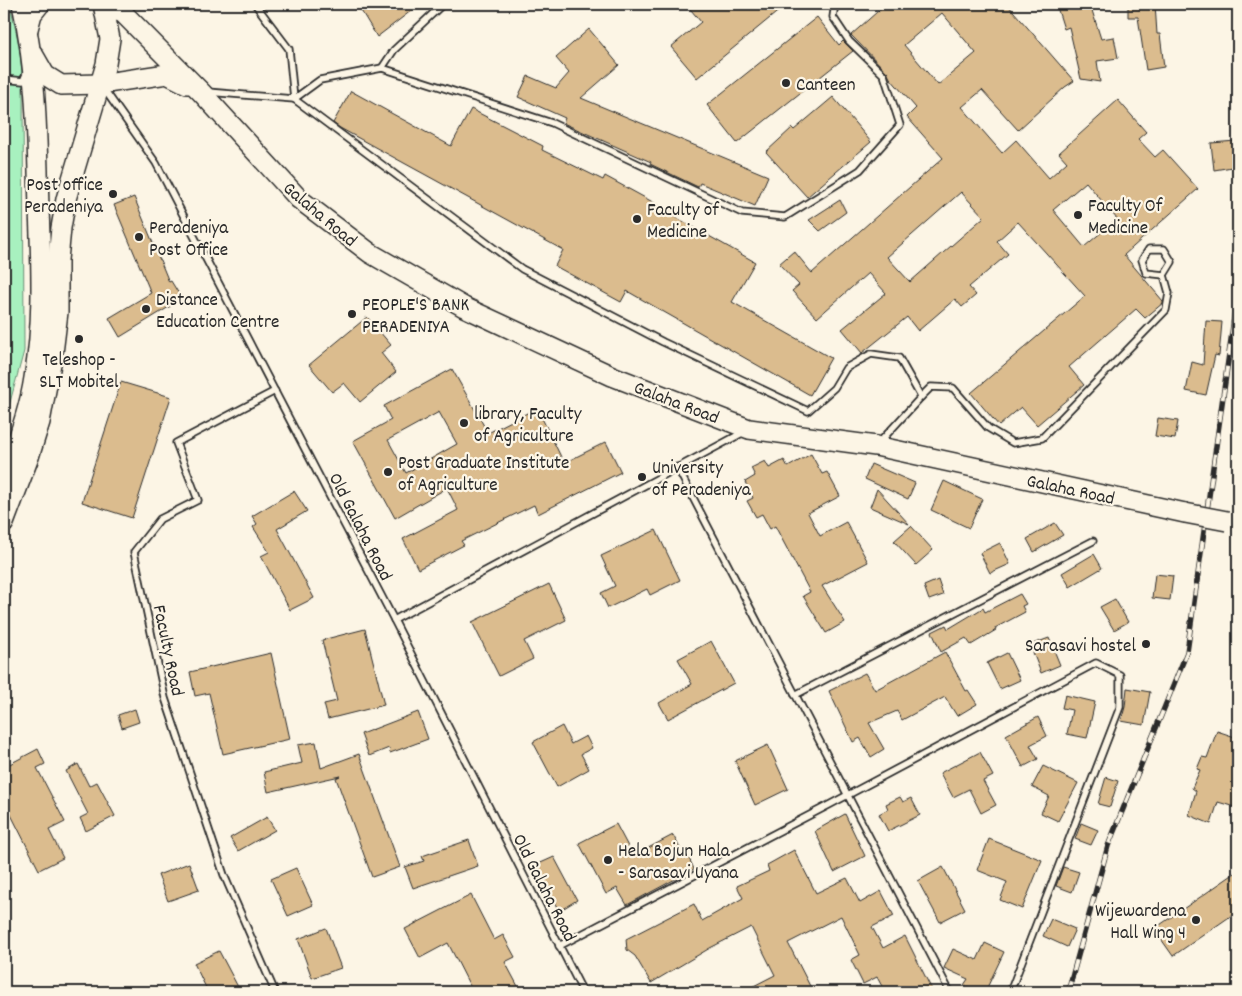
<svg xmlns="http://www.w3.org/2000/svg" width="1242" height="996" font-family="Dekko,sans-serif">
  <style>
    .green { fill: #a8f1bf; stroke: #6a8e75 }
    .building { fill: #dbbc8e; stroke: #2b2b2b; fill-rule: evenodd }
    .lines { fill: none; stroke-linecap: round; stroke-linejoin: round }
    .service-casing { stroke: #2b2b2b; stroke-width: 9 }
    .primary-casing { stroke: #2b2b2b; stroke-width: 22 }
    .trunk-casing { stroke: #2b2b2b; stroke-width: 22 }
    .service { stroke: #fcf5e5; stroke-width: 5.5 }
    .primary { stroke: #fcf5e5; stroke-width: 19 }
    .trunk { stroke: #fcf5e5; stroke-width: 19 }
    .rail-casing { stroke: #2b2b2b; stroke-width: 5.5 }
    .rail { stroke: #fcf5e5; stroke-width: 4; stroke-dasharray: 11; stroke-linecap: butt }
    .primary-bridge-casing { stroke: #2b2b2b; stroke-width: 22; stroke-linecap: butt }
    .primary-bridge { stroke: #fcf5e5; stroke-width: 19 }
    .poi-dot { fill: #2b2b2b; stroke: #fcf5e5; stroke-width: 2 }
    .labels { text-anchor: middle; stroke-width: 4.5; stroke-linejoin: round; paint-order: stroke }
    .poi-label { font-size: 19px; fill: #2b2b2b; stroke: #fcf5e5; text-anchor: start }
    .street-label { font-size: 19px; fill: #2b2b2b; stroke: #fcf5e5 }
  </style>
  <rect width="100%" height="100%" fill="#fcf5e5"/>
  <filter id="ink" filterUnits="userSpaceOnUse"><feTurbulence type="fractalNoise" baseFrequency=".02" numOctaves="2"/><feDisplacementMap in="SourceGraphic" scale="10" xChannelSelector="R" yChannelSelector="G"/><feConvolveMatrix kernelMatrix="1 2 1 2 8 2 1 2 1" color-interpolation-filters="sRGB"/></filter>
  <g filter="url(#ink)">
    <polygon class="green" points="4,4 10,4 19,45 23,81 24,351 4,424"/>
    <g class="building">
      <polygon points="357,4 420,4 377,37"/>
      <polygon points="686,4 787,4 697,78 671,47 701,22"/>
      <path d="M886 4H1007L1074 81 1065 87 1018 130 982 90 962 107 1002 153 1016 140 1049 178 1067 162 1059 153 1118 100 1146 132 1138 139 1155 157 1163 150 1198 189 1124 255 1163 301V303L1145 318 1136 309 1069 367 1084 385 1037 425 1021 407 999 426 971 393 1085 296 1018 222 997 241 1008 254 969 287 976 295 962 307 955 299 918 331 907 317 862 353 842 329 886 293 868 273 817 318 792 291 799 285 779 264 794 251 812 273 943 158 907 117 916 108 890 78 887 72 851 35ZM942 13 976 53 938 85 904 45ZM1086 182 1117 219 1084 247 1053 210ZM961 192 984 217 910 282 887 257Z"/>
      <polygon points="1068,4 1090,4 1101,39 1114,37 1118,58 1097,61 1100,82 1081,79 1069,27 1064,29 1057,7"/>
      <polygon points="1128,4 1155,4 1157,34 1160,34 1164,67 1146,70 1138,17 1128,17"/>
      <polygon points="817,17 839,45 843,41 853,51 737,143 707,105"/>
      <polygon points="589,29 619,65 581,98 768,176 755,206 700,183 698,187 650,164 651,162 563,123 565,118 518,97 528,76 556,88 569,73 556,58"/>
      <polygon points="351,91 451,146 471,109 543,146 542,150 603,180 605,176 671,212 670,214 755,262 732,302 831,358 810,395 627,291 621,302 555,266 563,250 340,128 333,123"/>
      <polygon points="833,97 871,142 807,197 766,152 792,128 794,130"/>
      <polygon points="1236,141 1238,166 1214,170 1211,143"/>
      <polygon points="134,197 169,282 171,281 182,299 120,337 109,318 151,293 114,205"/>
      <polygon points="840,200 846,212 820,231 809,220"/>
      <polygon points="367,317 391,345 381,353 396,372 360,402 344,383 332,392 309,365"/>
      <polygon points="1206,321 1222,322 1219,356 1215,355 1206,395 1186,391 1192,362 1203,365"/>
      <path d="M452 369 488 433 537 408 564 463 606 442 621 472 538 514 534 505 461 541 464 545 418 569 403 539 458 510 447 488 395 518 353 441 391 420 384 406ZM439 412 457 444 406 473 388 440Z"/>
      <polygon points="121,382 171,397 132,518 82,502"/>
      <polygon points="1158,418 1178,421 1175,439 1155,436"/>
      <polygon points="811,454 822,474 827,472 840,496 808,513 820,536 846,522 868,562 822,586 845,622 826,633 803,596 810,592 775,526 770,529 762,514 756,517 747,501 753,498 745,482 755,476 751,468 765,461 769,468 784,460 788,467"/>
      <polygon points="871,464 915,483 908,499 865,479"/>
      <polygon points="944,481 982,499 969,528 931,510"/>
      <polygon points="877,489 909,524 870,507"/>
      <polygon points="294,491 307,511 277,529 314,598 290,610 261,556 269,552 253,527 257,524 252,516"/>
      <polygon points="1055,523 1063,535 1034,552 1027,539"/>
      <polygon points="911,526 933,550 916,565 894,541"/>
      <polygon points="656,530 680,580 650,595 647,589 608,608 601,593 615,586 601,556"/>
      <polygon points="1000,543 1010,564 990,573 980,553"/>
      <polygon points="1094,554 1102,568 1070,587 1062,573"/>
      <polygon points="1155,574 1173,576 1170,600 1152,598"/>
      <polygon points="938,580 943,595 929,600 924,586"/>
      <polygon points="549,584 566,620 524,641 533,659 499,676 472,622"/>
      <polygon points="1020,594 1026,604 1022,606 1025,612 995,628 996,630 971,645 966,638 941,652 932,632 946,625 948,629 983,608 985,612"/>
      <polygon points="1115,599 1128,622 1114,630 1100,607"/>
      <polygon points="365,629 384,705 328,719 324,704 337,701 322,640"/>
      <polygon points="1049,638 1060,665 1041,673 1030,645"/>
      <polygon points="711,641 734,683 668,719 659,703 692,684 678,659"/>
      <polygon points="945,652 966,691 968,690 977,704 957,716 945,697 902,720 897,711 869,723 884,749 871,757 860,738 853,742 829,691 865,673 875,690"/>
      <polygon points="271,653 290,739 223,754 209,693 195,696 190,672"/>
      <polygon points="1007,653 1020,680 1000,689 987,663"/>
      <polygon points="1127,688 1150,692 1144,725 1121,721 1125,707"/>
      <polygon points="1065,695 1095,702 1087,738 1067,734 1072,710 1062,708"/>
      <polygon points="135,709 139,722 122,728 118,715"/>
      <polygon points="418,712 428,739 390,753 389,748 369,756 361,734"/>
      <polygon points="1038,717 1047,736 1030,745 1038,759 1023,767 1006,735"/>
      <polygon points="562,726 571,744 586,736 592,748 581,754 589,769 557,787 533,742"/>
      <polygon points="1217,731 1238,738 1238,808 1218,802 1211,824 1189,815 1196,791 1192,788 1200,770 1197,769 1202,757 1207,758"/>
      <polygon points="316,742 321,768 359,754 400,867 372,877 336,778 340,776 268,792 264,772 302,763 298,745"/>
      <polygon points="768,745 788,789 755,805 735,761"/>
      <polygon points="38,749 45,764 37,768 65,822 49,830 63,858 39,870 4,801 4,767"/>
      <polygon points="980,752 993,776 983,781 996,805 981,813 969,789 953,797 940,773"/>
      <polygon points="78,764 89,786 97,782 115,816 86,831 80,818 88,814 66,771"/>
      <polygon points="1043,766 1078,783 1058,821 1041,813 1049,796 1032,787"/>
      <polygon points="1106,777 1118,781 1110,807 1098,804"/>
      <polygon points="900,797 903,802 911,798 920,815 888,831 879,814 888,809 886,804"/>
      <polygon points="845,814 865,856 834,872 815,831"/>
      <polygon points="267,817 275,830 238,851 230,838"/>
      <polygon points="1081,823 1098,830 1091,845 1075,839"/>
      <polygon points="616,824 633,856 673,835 684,856 687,854 694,869 627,905 617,888 606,894 579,843"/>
      <polygon points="989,839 1042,860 1022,909 1000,900 1007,882 977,870"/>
      <polygon points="469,840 478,866 413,888 405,867 424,861 422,856"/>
      <polygon points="794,850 816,893 847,878 860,903 881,891 894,916 872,927 883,948 905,936 933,992 885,992 877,977 863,984 851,960 860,955 841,916 788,943 813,992 742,992 775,975 751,927 710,948 651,983 635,956 627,950 626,939 694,904 702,921 743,898 737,886 769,871 767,865"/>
      <polygon points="554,857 577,900 559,911 534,866"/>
      <polygon points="189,863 199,890 168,901 158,875"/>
      <polygon points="943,867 965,909 940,922 918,881"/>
      <polygon points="1063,867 1079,872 1072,892 1056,886"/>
      <polygon points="296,868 313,905 288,916 271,879"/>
      <polygon points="1238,871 1238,911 1173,956 1154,929"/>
      <polygon points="471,895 494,940 503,935 515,957 505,962 521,992 473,992 448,943 420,958 405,929"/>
      <polygon points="1051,919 1075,929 1067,947 1043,936"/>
      <polygon points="326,928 341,968 312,978 298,939"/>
      <polygon points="985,943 1004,952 985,992 980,992 964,985 968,979 944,968 953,949 977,960"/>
      <polygon points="219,951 238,987 227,992 208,992 194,963"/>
    </g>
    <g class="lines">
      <defs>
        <g id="service">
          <polyline points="255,4 289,49 294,99"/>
          <polyline points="382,68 394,50 443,4"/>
          <polyline points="4,79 23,81 26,74"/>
          <polyline points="104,89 156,163 394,620 583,992"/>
          <polyline points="208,92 294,99 522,269 663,342 808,411 834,388 846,368 871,354 899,358 921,397 878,444"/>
          <polyline points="294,99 320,80 382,68 552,123 742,213 785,217 860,170 900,125 884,75 849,41 833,17 835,4"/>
          <polygon points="1149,249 1164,249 1172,262 1164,275 1146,273 1142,260"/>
          <polyline points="275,391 176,443 198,500 160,519 134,552 165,698 224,875 275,992"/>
          <polyline points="921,397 931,387 953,388 988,428 1013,443 1042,438 1166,310 1169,293 1164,275"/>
          <polyline points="677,467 950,992"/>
          <polyline points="394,620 744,432"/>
          <polyline points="795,695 1093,541"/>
          <polyline points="559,946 829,805 1096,663 1120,675 1120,707 1010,992"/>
        </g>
        <g id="primary">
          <polyline points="104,6 123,13 201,92 299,199 370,253 464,307 612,376 749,429 876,446 1185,513"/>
          <polyline points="100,84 167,74 187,84"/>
        </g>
        <g id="trunk">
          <polyline points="28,29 32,14 40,4"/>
          <polyline points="33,54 45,75 61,85 100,84"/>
          <path d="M4 480C15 447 29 412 34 378 44 321 41 265 39 208 37 140 37 70 22 4"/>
          <polyline points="4,523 29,457 40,422 53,353 58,312 58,260 61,228 66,199 106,64 110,39 103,4"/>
        </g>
      </defs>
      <use href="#service" class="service-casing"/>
      <use href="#primary" class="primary-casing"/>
      <use href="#trunk" class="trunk-casing"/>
      <use href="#service" class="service"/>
      <use href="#primary" class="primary"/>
      <use href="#trunk" class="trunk"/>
      <defs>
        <polyline id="rail" points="1068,992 1108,846 1187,652 1238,290"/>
      </defs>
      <use href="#rail" class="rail-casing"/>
      <use href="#rail" class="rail"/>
      <defs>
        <polyline id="primary-bridge" points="1185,513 1227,521"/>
      </defs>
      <use href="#primary-bridge" class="primary-bridge-casing"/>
      <use href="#primary-bridge" class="primary-bridge"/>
    </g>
  </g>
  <g class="poi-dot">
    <circle cx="786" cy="83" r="5"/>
    <circle cx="113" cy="194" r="5"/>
    <circle cx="1078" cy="215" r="5"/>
    <circle cx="637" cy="219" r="5"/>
    <circle cx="139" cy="237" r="5"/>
    <circle cx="146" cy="309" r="5"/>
    <circle cx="352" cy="314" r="5"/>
    <circle cx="79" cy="339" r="5"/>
    <circle cx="464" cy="423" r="5"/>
    <circle cx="388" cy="472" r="5"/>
    <circle cx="642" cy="477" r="5"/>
    <circle cx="1146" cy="644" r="5"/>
    <circle cx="608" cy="860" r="5"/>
    <circle cx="1196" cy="920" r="5"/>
  </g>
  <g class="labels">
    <g class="poi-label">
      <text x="796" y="90">Canteen</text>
      <text x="103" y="190" text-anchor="end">Post office<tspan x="103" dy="22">Peradeniya</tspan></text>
      <text x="1088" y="211">Faculty Of<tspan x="1088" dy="22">Medicine</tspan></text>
      <text x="647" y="215">Faculty of<tspan x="647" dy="22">Medicine</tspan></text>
      <text x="149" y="233">Peradeniya<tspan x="149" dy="22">Post Office</tspan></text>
      <text x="156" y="305">Distance<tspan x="156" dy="22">Education Centre</tspan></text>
      <text x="362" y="310">PEOPLE'S BANK<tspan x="362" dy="22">PERADENIYA</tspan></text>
      <text x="79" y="365" text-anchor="middle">Teleshop -<tspan x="79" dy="22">SLT Mobitel</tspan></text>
      <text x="474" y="419">library, Faculty<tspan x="474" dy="22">of Agriculture</tspan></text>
      <text x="398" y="468">Post Graduate Institute<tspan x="398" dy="22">of Agriculture</tspan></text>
      <text x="652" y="473">University<tspan x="652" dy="22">of Peradeniya</tspan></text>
      <text x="1136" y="651" text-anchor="end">Sarasavi hostel</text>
      <text x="618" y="856">Hela Bojun Hala<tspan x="618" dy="22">- Sarasavi Uyana</tspan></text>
      <text x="1186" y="916" text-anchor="end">Wijewardena<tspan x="1186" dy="22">Hall Wing 4</tspan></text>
    </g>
    <g class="street-label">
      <text transform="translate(321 213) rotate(40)" y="7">Galaha Road</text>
      <text transform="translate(677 401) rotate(21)" y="7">Galaha Road</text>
      <text transform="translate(1071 488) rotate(12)" y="7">Galaha Road</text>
      <text transform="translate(362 526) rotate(63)" y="7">Old Galaha Road</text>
      <text transform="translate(170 650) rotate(78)" y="7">Faculty Road</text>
      <text transform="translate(546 887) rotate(63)" y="7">Old Galaha Road</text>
    </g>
  </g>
  <rect width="1242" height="996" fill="none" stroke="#fcf5e5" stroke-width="20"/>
  <rect x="10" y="10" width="1222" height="976" fill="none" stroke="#2b2b2b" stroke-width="2" filter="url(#ink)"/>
</svg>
